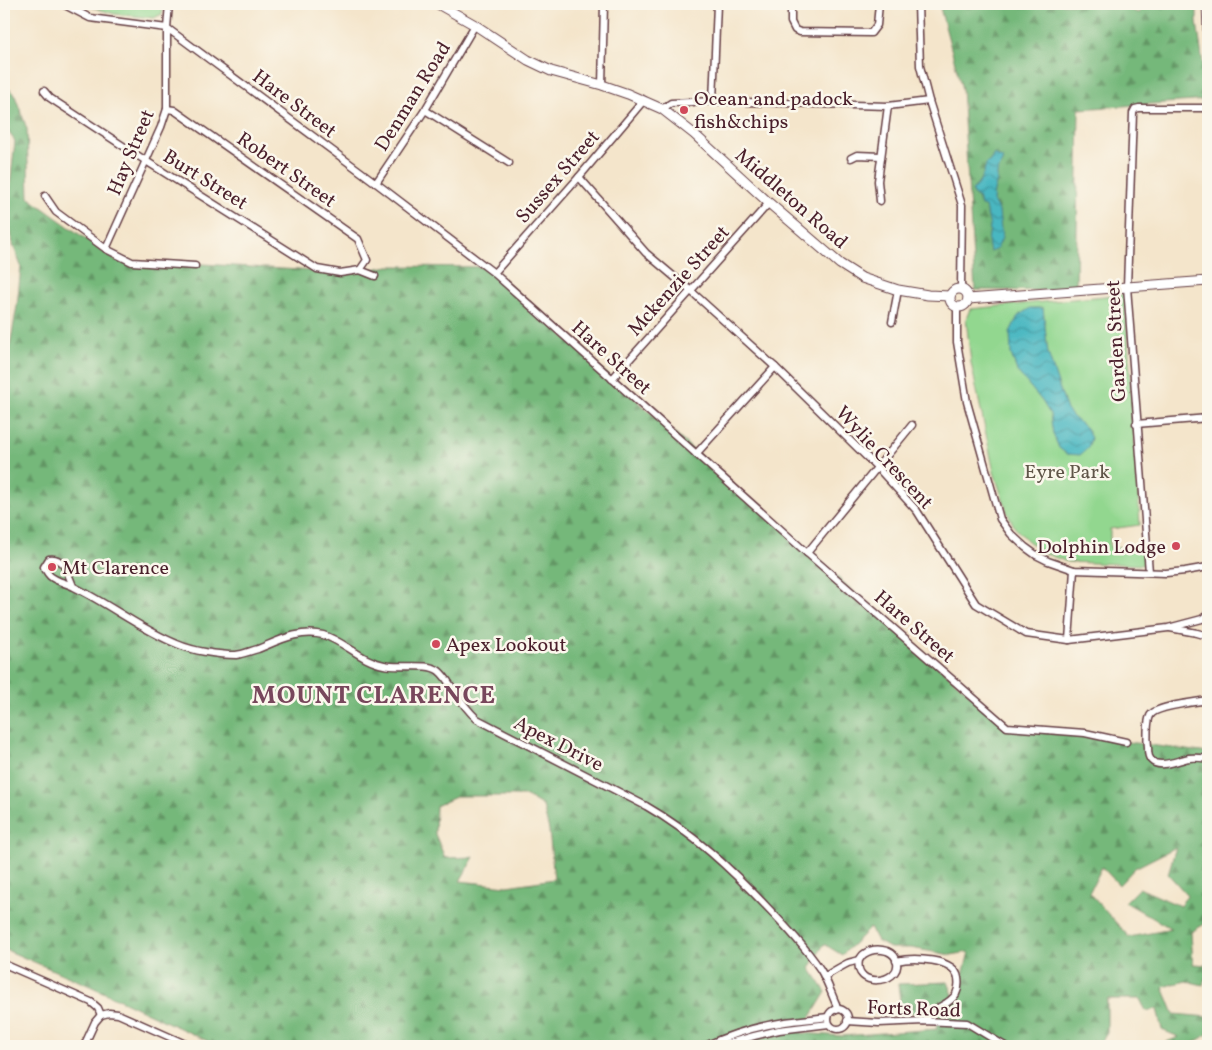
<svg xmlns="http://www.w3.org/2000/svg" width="1212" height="1050" font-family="Vollkorn,serif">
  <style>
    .green { fill: #92d78f; stroke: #6e7b5d }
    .forest { fill: url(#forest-firs); stroke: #606c52; fill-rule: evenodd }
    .water { fill: url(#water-waves); stroke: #496b76 }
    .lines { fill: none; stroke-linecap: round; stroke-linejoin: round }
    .minor-casing { stroke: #643d43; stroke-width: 9 }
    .secondary-casing { stroke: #643d43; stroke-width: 11 }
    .minor { stroke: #fff; stroke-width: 6 }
    .secondary { stroke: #fff; stroke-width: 9 }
    .poi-dot { fill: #d1495b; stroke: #fbf7ec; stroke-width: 2 }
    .labels { text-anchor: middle; stroke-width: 5; stroke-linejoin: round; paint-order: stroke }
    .street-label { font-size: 20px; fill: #4a1f2b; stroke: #fbf7ec }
    .poi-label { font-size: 20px; fill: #4a1f2b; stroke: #fbf7ec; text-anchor: start }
    .park-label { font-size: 20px; fill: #605649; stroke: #fbf7ec }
    .district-label { font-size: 25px; font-weight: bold; letter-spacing: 1px; fill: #78475c; stroke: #fbf7ec }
  </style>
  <defs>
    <pattern id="forest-firs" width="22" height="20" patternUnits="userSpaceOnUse" patternTransform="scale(1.25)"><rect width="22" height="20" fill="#75b87a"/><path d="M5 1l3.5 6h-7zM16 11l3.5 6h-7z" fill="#629564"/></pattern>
    <pattern id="water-waves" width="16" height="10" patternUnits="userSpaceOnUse" patternTransform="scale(1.25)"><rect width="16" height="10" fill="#48b7c1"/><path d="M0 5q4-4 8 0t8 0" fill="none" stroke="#3e949d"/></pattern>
  </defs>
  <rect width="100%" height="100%" fill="#fbf7ec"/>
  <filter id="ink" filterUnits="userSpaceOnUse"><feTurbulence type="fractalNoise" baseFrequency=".02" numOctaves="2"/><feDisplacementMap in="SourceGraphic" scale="10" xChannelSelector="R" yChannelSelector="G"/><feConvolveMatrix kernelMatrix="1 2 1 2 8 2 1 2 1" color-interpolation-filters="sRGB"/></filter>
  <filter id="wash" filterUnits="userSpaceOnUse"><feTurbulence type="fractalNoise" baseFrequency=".0096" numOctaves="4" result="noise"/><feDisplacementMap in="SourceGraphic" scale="20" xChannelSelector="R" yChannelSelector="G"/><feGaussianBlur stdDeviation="1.12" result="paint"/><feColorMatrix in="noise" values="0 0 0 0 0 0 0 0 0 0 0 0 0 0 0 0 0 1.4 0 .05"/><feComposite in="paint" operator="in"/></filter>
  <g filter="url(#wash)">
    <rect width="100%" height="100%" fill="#f4e5cb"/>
    <g class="green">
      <polygon points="83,4 163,4 162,14 154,18 114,14"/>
      <polygon points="1125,294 1140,525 1110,529 1110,548 1143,546 1145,565 1067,562 1044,553 1027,540 1015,528 1007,512 994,472 971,363 966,319 970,309"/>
    </g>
    <g class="forest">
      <polygon points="939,4 1133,4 1133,11 1139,13 1146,4 1197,4 1197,22 1208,100 1079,109 1076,291 975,290 962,89"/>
      <path d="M4 85 14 93 27 129 29 198 115 260 133 265 203 264 315 271 340 275 389 266 486 267 1005 725 1208 753V922L1191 932 1193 964 1208 965V972L1203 985 1186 981 1163 987 1174 1014 1208 1017V1034L1190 1045 1191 1046H1156L1179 1037 1162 1030 1157 1009 1146 1011 1140 999H1107V1032L1098 1046H218L90 986 4 949V404L6 390 7 363 17 306 21 266 13 245 7 215 15 141 6 129 4 128ZM458 796H527L543 806 549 830 554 879 507 886 460 881 474 857 445 858 435 834 436 806ZM1176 847 1168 874 1187 895 1180 906 1139 888 1125 902 1172 929 1129 937 1089 893 1102 867 1119 885 1135 868ZM870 928 877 941 890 948H911L951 955 969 952 956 1002 948 982 898 984 901 1009 916 1014 934 1006 937 1029 842 1036 801 1033 826 992 810 968 824 944 842 955Z"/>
    </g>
    <g class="water">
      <path d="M994 154 1003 159 997 174V181L994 191 993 201 999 211 1002 238 997 249 990 252 988 242 990 226 985 207 981 206 978 197 973 195 972 190C981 183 983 175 986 164L990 161Z"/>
      <polygon points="1030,308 1043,308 1048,353 1061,393 1067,410 1073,417 1086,428 1091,438 1088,448 1080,455 1067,454 1059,448 1053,434 1050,414 1042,401 1017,371 1011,354 1010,332 1018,316"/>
    </g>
  </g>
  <g filter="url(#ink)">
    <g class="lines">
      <defs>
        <g id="minor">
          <polyline points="63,4 90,18 167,28 376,183 494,273 807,553 1007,727 1085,733 1126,742"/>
          <polyline points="791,4 791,22 795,30 800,32 871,33 877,25 879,4"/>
          <polyline points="879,4 918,5"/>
          <polyline points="918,4 920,66 929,101 962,205 961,289"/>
          <polyline points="602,85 604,4"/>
          <polyline points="44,91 50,98 146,161 317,269 340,273 360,270"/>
          <polyline points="713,101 717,4"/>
          <polyline points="167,109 174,110 358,239 367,260 360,270"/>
          <polyline points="662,109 671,103 713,101 888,106 929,101"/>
          <polyline points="425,110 509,163"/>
          <polyline points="851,158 857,155 881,156"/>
          <polyline points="579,177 646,253 691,291 775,367 877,467 917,511 976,604 1026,634 1069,640 1168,628 1202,619 1208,614"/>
          <polyline points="376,183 425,110 475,25"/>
          <polyline points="45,196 56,212 106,249 132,262 195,266"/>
          <polyline points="880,201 878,181 888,106"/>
          <polyline points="106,249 161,127 167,109 167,28 169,4"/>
          <polyline points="360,270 375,276"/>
          <polyline points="494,273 579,177 644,100"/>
          <polyline points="957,307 957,342 967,402 1000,519 1011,534 1025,547 1036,555 1048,561 1074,570 1166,573 1185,571 1208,567"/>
          <polyline points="892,322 898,290"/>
          <polyline points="612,379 769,203"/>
          <polyline points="1136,424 1208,418"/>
          <polyline points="696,454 775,367"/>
          <polyline points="807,553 912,425"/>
          <polyline points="1149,572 1127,287 1133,113 1135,109 1139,108 1208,108"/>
          <path d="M73 586C68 575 64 556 49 559L44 567C46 570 47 573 50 576 57 582 67 583 74 587 109 604 140 629 177 644 193 651 218 655 236 655 244 654 250 651 258 649 278 641 300 629 323 635 344 641 361 661 384 665 399 669 428 662 439 671 445 676 449 683 453 689 460 700 467 710 477 719L646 806C693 833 731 869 768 908 787 928 805 947 820 969 827 980 831 993 836 1004L837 1010"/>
          <polyline points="1170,628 1197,633 1208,636"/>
          <polyline points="1069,640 1074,570"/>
          <path d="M1208 700C1197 702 1154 706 1150 716 1147 722 1147 739 1148 747 1148 753 1148 760 1155 763 1165 767 1179 760 1189 758 1195 757 1202 758 1208 759"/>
          <path d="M896 961C913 957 955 958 958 978 959 984 959 988 956 994 952 1001 945 1004 938 1008 933 1011 928 1016 924 1021"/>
          <polyline points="4,964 91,1002 98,1008 101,1015"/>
          <path d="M824 977C832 972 840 967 848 963 851 962 857 961 859 960 861 958 862 955 864 954 871 949 880 949 887 951 892 953 896 957 897 962 901 984 853 989 859 960"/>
          <circle cx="838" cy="1019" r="10"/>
          <polyline points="101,1015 109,1013 118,1014 190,1046"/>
          <polyline points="847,1021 879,1023 924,1021 967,1023 1005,1046"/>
          <polyline points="84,1046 95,1022 101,1015"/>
          <path d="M705 1046C729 1035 759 1026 785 1022 799 1020 814 1019 828 1017"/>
          <polyline points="719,1046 754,1036 779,1030 829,1024"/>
        </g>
        <g id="secondary">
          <polyline points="438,4 475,25 528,60 551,71 602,85 628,94 662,109 694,134 769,203 840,264 862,278 898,290 928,295 950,296"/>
          <polyline points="1207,4 1208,31"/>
          <circle cx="959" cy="298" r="9"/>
          <polyline points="968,299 1208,281"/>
        </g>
      </defs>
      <use href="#minor" class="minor-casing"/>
      <use href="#secondary" class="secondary-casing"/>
      <use href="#minor" class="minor"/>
      <use href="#secondary" class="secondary"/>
    </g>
  </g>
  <g class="poi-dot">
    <circle cx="684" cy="110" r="5"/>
    <circle cx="1176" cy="546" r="5"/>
    <circle cx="52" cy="567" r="5"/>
    <circle cx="436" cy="644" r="5"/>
  </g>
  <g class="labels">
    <g class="street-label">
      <text transform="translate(412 96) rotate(-58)" y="7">Denman Road</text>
      <text transform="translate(295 103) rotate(37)" y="7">Hare Street</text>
      <text transform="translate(130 152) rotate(-67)" y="7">Hay Street</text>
      <text transform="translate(287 169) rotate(35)" y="7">Robert Street</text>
      <text transform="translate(557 176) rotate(-49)" y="7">Sussex Street</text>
      <text transform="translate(206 179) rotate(32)" y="7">Burt Street</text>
      <text transform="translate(792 198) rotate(41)" y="7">Middleton Road</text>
      <text transform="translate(678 280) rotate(-48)" y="7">Mckenzie Street</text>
      <text transform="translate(1115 341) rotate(-93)" y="7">Garden Street</text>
      <text transform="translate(612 357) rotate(42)" y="7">Hare Street</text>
      <text transform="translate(885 457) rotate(47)" y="7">Wylie Crescent</text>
      <text transform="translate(915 626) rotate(41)" y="7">Hare Street</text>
      <text transform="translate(559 743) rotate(27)" y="7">Apex Drive</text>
      <text transform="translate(914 1008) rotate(2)" y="7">Forts Road</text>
    </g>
    <g class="poi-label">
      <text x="694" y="105">Ocean and padock<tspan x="694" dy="23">fish&amp;chips</tspan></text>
      <text x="1166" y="553" text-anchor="end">Dolphin Lodge</text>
      <text x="62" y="574">Mt Clarence</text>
      <text x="446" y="651">Apex Lookout</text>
    </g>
    <g class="park-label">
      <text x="1067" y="478">Eyre Park</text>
    </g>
    <g class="district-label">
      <text x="374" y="703">MOUNT CLARENCE</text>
    </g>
  </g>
  <rect width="1212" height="1050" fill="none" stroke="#fbf7ec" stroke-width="20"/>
</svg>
